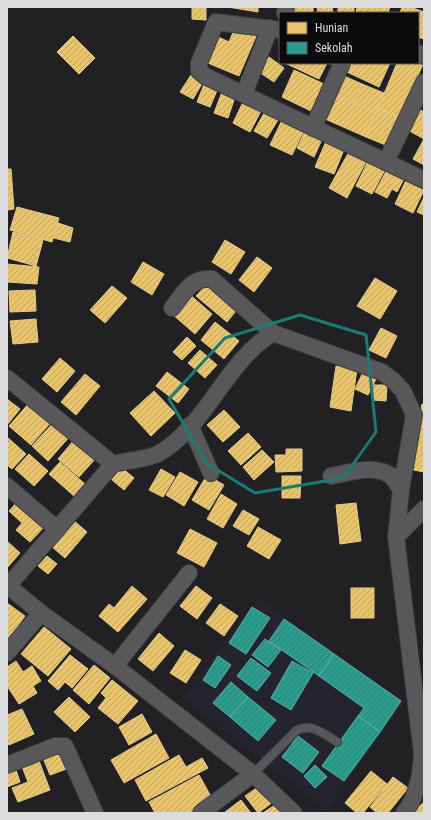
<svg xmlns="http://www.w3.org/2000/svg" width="431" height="820" font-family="'Roboto Condensed',sans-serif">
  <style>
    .built { fill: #24242e }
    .homes { fill: url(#homes-hatch); stroke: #e5cb8d }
    .schools { fill: url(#schools-hatch); stroke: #5fb0a7 }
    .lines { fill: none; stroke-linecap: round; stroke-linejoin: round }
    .lane-casing { stroke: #3d3d3f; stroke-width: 10 }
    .street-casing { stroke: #3d3d3f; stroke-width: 18 }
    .lane { stroke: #58585a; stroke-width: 8 }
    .street { stroke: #58585a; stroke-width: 16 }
    .marked { fill: none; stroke: #197b74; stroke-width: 3; stroke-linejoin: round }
  </style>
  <defs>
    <pattern id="homes-hatch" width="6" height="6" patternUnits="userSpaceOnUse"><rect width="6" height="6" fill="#e9c46a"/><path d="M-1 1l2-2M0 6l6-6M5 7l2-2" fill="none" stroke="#bfa460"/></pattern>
    <pattern id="schools-hatch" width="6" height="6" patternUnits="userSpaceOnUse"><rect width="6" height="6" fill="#2a9d8f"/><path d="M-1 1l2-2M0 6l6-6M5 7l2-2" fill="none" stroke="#318278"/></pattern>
  </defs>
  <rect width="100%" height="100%" fill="#212124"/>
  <polygon class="built" points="258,598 405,702 327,810 182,698"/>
  <g class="homes">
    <polygon points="192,7 206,7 206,20 192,19"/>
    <polygon points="228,7 258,7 258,12"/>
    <rect x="293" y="7" width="20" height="5"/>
    <polygon points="317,7 332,7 333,13 318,13"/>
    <rect x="338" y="7" width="16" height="6"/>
    <polygon points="357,7 371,7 370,13 356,13"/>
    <polygon points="372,7 390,7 388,13 371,13"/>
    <polygon points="402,7 410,7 424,12 424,39 418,37 418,13 400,13"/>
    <polygon points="236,25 257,34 239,76 203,61 214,35 229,42"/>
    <polygon points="73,36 95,58 79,74 57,52"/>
    <polygon points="269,57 284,68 274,82 259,72"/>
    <polygon points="418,60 424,62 399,118 378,108 397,63 418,63"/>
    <polygon points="288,63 327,63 319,79 287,64"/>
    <polygon points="351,63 390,63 379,87 347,72"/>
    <polygon points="294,70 324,84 311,111 282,97"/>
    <polygon points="191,75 203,82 193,99 180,92"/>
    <polygon points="344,76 362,84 354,103 335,96"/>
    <polygon points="205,82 218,88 210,107 197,102"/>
    <polygon points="362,84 384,93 376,113 354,103"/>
    <polygon points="222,92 235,97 228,118 214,113"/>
    <polygon points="335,96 376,113 366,137 325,119"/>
    <polygon points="243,102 261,111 250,132 233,123"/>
    <polygon points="415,107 424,112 424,139 404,128"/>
    <polygon points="267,108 281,115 267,138 254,131"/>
    <polygon points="378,108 399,118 388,146 366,137"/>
    <polygon points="284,116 306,126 292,155 270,145"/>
    <polygon points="307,127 324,135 314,157 297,148"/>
    <polygon points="327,139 345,147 334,174 315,167"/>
    <polygon points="424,139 424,165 413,159"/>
    <polygon points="351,148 368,158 347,198 329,188"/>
    <polygon points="369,159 386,168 372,194 356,186"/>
    <polygon points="389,166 406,175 397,192 392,189 387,198 375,192"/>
    <polygon points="7,169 11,169 14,209 7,210"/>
    <polygon points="408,176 424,184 424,190 413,213 395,204"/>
    <polygon points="424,197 424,215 417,212"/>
    <polygon points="17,207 59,218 52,242 10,230"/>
    <polygon points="58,223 73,228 70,242 54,238"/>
    <polygon points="13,232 43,240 36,266 7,258"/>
    <polygon points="225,240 245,252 231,274 212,262"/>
    <polygon points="257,257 272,268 254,292 239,280"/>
    <polygon points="143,262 164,274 152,295 131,282"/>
    <polygon points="7,264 39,267 37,284 7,282"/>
    <polygon points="375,278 397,291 380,319 357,306"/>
    <polygon points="210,281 240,306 227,322 196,296"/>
    <polygon points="112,286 127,298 105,323 90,310"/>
    <polygon points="35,290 36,311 10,312 9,291"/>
    <polygon points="188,293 212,314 195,334 171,313"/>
    <polygon points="36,319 38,342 13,344 10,321"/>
    <polygon points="215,322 239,341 224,359 201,340"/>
    <polygon points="381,328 397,336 386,358 369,350"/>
    <polygon points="187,337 196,346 182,360 173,352"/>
    <polygon points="200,350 217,365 205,378 188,363"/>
    <polygon points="60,358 75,371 57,392 42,379"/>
    <polygon points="336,366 357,369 351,411 330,407"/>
    <polygon points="365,368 378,375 368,395 355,389"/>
    <polygon points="167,372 189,389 178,403 156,386"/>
    <polygon points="85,374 100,386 76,415 61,402"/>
    <polygon points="374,385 387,385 386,401 373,400"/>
    <polygon points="154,391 175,413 151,436 130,413"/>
    <polygon points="7,399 20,409 7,425"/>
    <polygon points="30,402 52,421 31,445 9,426"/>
    <polygon points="422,404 424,405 424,472 409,469"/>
    <polygon points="224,410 240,427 223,442 207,425"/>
    <polygon points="55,421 71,435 48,461 32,446"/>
    <polygon points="248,433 261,447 241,465 228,451"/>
    <polygon points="7,437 26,454 12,469 7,465"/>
    <polygon points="74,440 96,458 79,477 58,459"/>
    <polygon points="286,449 302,449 302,471 276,472 275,455 286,455"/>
    <polygon points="262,450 274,462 254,480 243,467"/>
    <polygon points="29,454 48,471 34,486 15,469"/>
    <polygon points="60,462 85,484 74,496 49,474"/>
    <polygon points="121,467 134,478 124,490 111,479"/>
    <polygon points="161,469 175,477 163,497 149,490"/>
    <polygon points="180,472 198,482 184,506 166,495"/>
    <polygon points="207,475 224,485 209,510 192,500"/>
    <polygon points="282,476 301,476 300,498 282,498"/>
    <polygon points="221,494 237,504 223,528 207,519"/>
    <polygon points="19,500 46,525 30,542 16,530 22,523 9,511"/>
    <polygon points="356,503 361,541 340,544 336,505"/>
    <polygon points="243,510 259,519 249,535 233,526"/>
    <polygon points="73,520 87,532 65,558 51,546"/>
    <polygon points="258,527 281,540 269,559 247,546"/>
    <polygon points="190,529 217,543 204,567 177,553"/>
    <polygon points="7,541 20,553 7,568"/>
    <polygon points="47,556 57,564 48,574 38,566"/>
    <polygon points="132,586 147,599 118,632 99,616 109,604 114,608"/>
    <polygon points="196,586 212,598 197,619 180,606"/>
    <rect x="351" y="588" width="23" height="30"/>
    <polygon points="7,603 25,616 7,641"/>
    <polygon points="220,604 238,616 224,636 206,623"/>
    <polygon points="44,627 71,649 48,676 21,654"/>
    <polygon points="159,633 174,646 153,671 138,659"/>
    <polygon points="185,650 201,660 186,683 170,673"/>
    <polygon points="70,655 88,669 72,688 65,682 58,690 48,681"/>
    <polygon points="16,661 23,672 32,666 41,681 33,686 37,693 19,704 7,686 7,667"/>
    <polygon points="94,665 110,678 89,704 73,690"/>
    <polygon points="112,680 138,701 118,724 98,708 106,698 101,693"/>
    <polygon points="69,697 90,717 75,732 54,712"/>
    <polygon points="22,709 34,734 9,745 7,741 7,715"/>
    <polygon points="142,714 152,732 129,745 119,727"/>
    <polygon points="156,734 169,758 124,783 111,760"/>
    <polygon points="57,747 60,754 66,752 72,767 50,775 41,753"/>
    <polygon points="179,755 186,767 202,758 208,768 146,801 135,780"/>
    <polygon points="38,758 50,790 18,802 12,788 28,782 21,764"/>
    <polygon points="15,767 20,782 7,787 7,770"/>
    <polygon points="371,771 387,784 363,813 357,813 345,803"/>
    <polygon points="199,775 213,800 189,813 155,813 149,802"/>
    <polygon points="393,777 408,788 388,813 377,813 370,807"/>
    <polygon points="261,785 273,802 258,813 245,796"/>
    <polygon points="241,800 251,813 226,813 225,812"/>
    <polygon points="424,802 424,813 412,813"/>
    <polygon points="276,804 283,813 263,813"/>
  </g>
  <g class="schools">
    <polygon points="252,607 270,618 246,654 229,643"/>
    <polygon points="284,619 334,654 319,676 269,641"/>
    <polygon points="265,639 281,650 268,667 252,655"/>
    <polygon points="334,654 401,701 380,732 358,716 364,708 319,676"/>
    <polygon points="218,656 231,665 215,688 203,680"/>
    <polygon points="251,658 271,673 257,691 237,676"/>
    <polygon points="292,661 313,673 291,710 271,698"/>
    <polygon points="231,682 248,697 230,717 213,703"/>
    <polygon points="248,697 276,720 258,741 230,717"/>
    <polygon points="358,716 380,732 344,781 322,766"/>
    <polygon points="298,736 319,752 303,773 282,757"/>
    <polygon points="315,765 327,777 315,788 304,776"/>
  </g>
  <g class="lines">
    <defs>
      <path id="lane" d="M253 774 297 730C312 723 324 734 337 742"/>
      <g id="street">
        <polyline points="285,13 286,7"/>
        <polyline points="280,30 216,22 199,63 199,71 205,76 424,180"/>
        <polyline points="418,53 424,56"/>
        <polyline points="244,94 270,28"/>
        <polyline points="313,128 342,63"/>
        <polyline points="386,162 424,82"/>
        <path d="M172 308C183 294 191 277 212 279L273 333"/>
        <polyline points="7,378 113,464 8,586"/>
        <polyline points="190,425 211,473"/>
        <path d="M113 464C125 461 147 459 158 454 207 426 225 362 273 333L382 372 394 381 403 391 414 415 401 490 396 537 422 754C421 775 417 797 404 813"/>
        <path d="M331 476C349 473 373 464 390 475 394 478 398 485 401 490"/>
        <polyline points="7,486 57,529"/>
        <polyline points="396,537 424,509"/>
        <polyline points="7,585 41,613 115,666 253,774 294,813"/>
        <polyline points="7,653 41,613"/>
        <polyline points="115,666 189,573"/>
        <polyline points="7,765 55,746 65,746 95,813"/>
        <polyline points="201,813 253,774"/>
      </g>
    </defs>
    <use href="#lane" class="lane-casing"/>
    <use href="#street" class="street-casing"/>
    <use href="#lane" class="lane"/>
    <use href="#street" class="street"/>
  </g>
  <path class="marked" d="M300 315 366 335 376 432 343 478 255 493 206 463 169 399 225 338Z"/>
  <rect width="431" height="820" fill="none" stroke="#dcdcdf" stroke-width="16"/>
  <rect x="279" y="12" width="140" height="52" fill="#0a0a0c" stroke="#5e5e60"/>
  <rect x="287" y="22" width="20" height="12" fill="#e9c46a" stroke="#5e5e60"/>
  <text x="315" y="32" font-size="12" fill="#dcdcdf">Hunian</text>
  <rect x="287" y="42" width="20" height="12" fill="#2a9d8f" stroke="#5e5e60"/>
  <text x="315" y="52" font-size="12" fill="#dcdcdf">Sekolah</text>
</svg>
